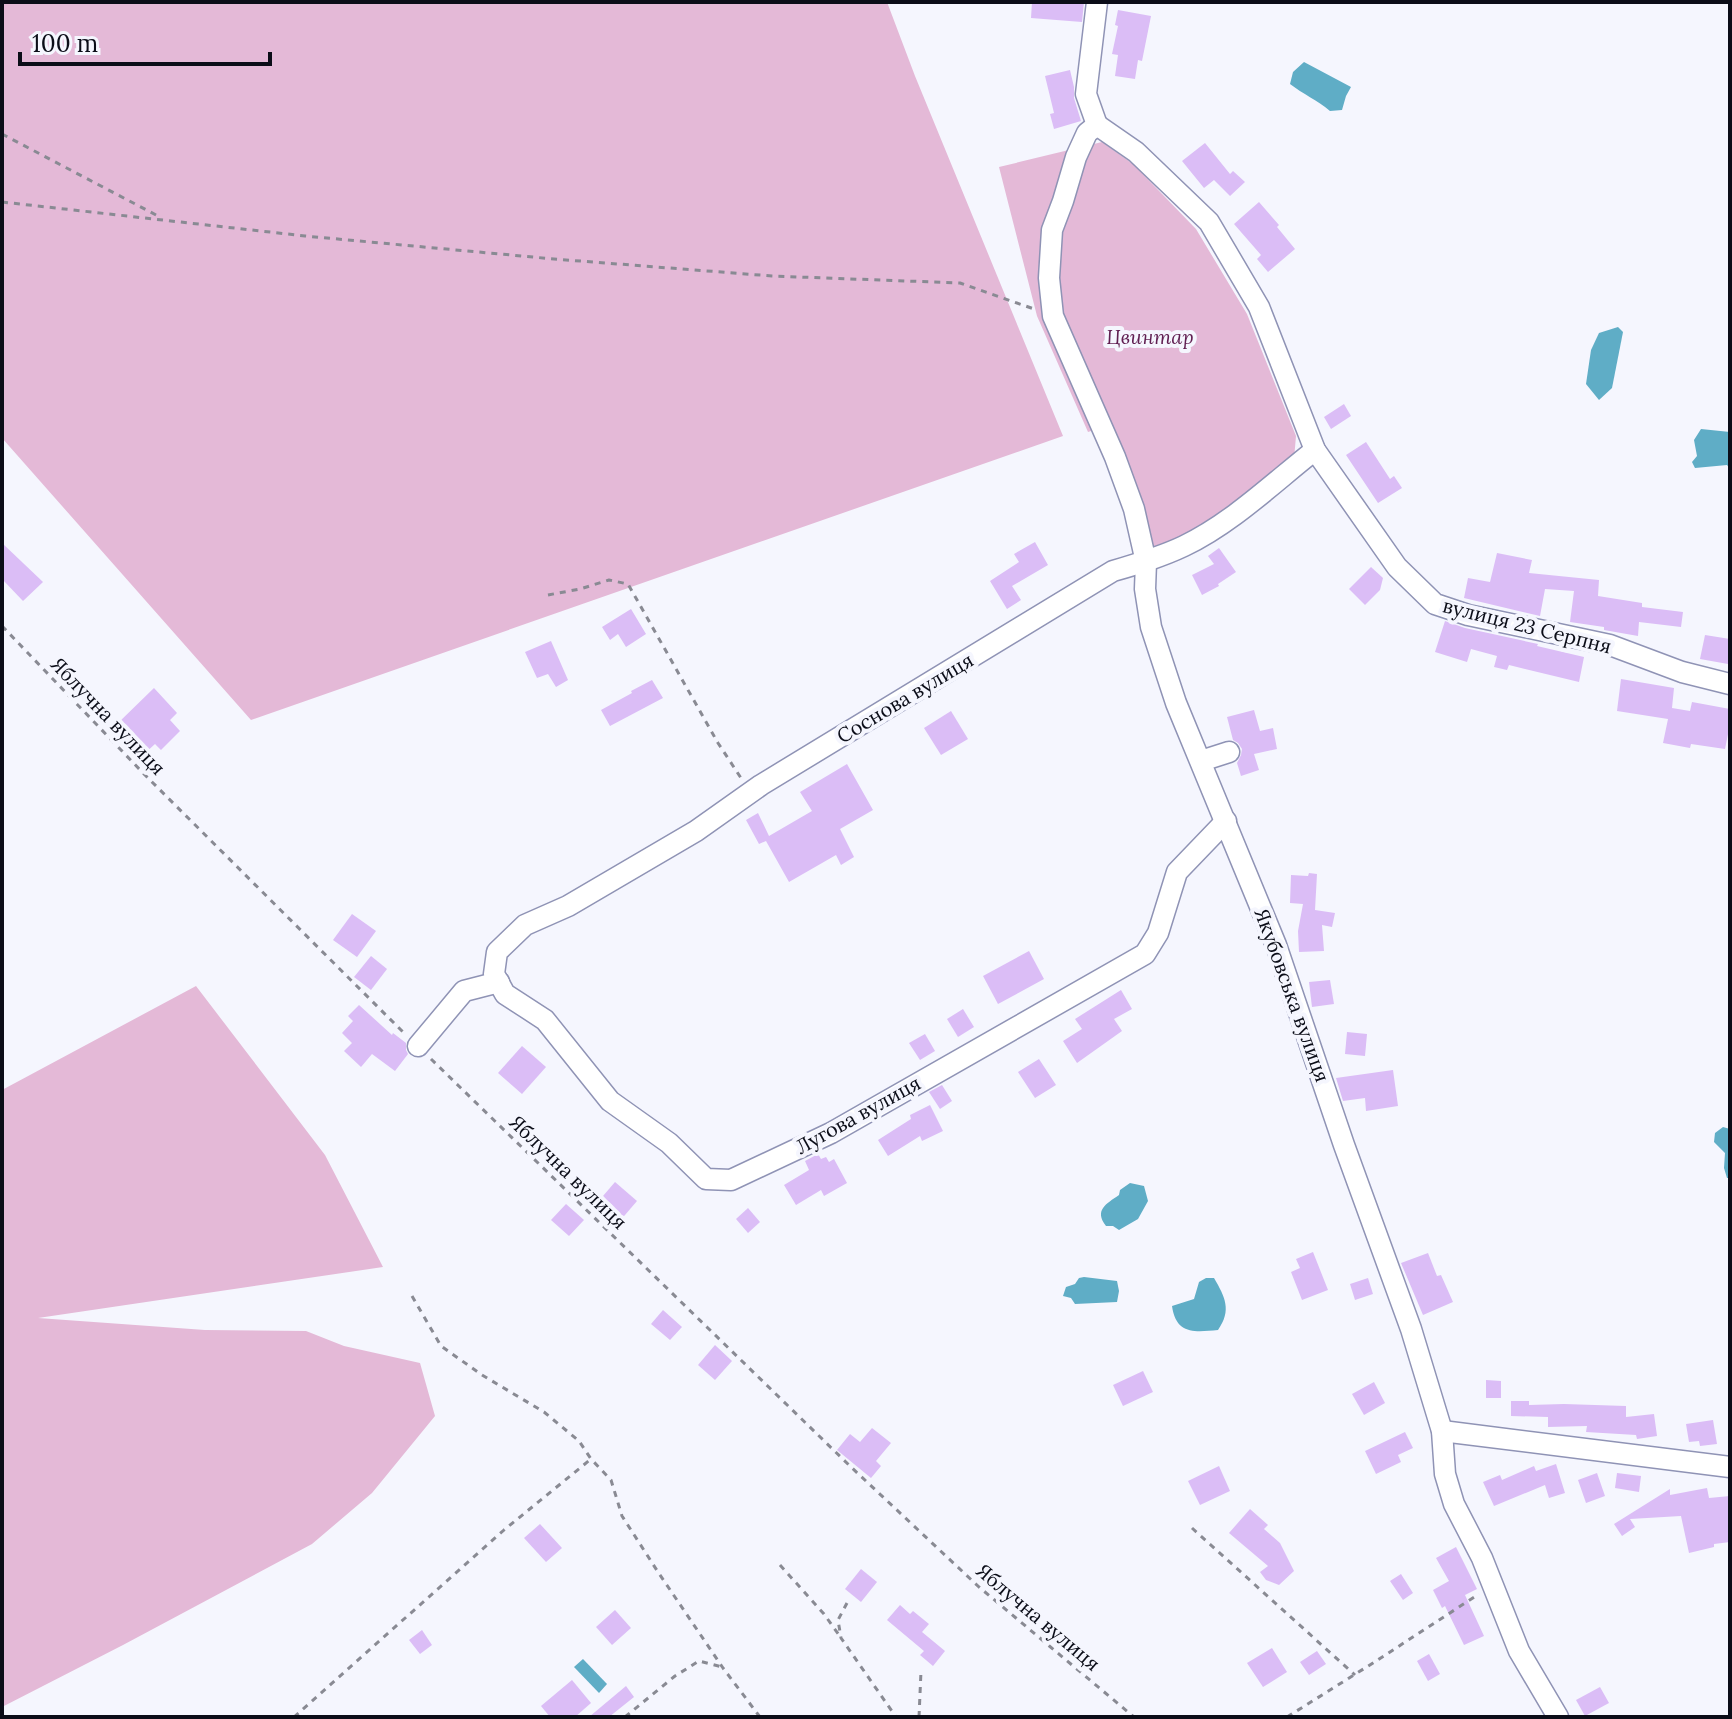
<svg xmlns="http://www.w3.org/2000/svg" width="1732" height="1719" font-family="Lora,serif">
  <style>
    .green { fill: #e4b9d7 }
    .water { fill: #5fadc6 }
    .building { fill: #dbbdf6 }
    .lines { fill: none; stroke-linecap: round; stroke-linejoin: round }
    .minor-casing { stroke: #8f93b5; stroke-width: 23 }
    .path { stroke: #898a93; stroke-width: 3; stroke-dasharray: 6 6; stroke-linecap: butt }
    .minor { stroke: #fff; stroke-width: 20 }
    .labels { text-anchor: middle; stroke-width: 8; stroke-linejoin: round; paint-order: stroke }
    .park-label { font-size: 20px; font-style: italic; fill: #601e51; stroke: #f5f6fe }
    .street-label { font-size: 20px; fill: #0b0d18; stroke: #f5f6fe }
  </style>
  <rect width="100%" height="100%" fill="#f5f6fe"/>
  <g class="green">
    <polygon points="2,2 887,2 915,76 1063,436 251,720 2,438"/>
    <polygon points="1102,142 1133,164 1196,229 1247,314 1296,436 1294,459 1223,513 1155,552 1110,425 1088,432 1037,316 999,167"/>
    <polygon points="196,986 325,1155 383,1267 38,1318 205,1330 306,1331 344,1346 420,1363 435,1416 372,1493 312,1544 123,1645 2,1707 2,1090"/>
  </g>
  <g class="water">
    <path d="M1304 62 1351 87 1346 96 1342 110 1330 111C1317 100 1303 94 1290 84L1293 72Z"/>
    <polygon points="1618,327 1623,332 1612,388 1599,400 1586,384 1591,350 1599,333"/>
    <polygon points="1701,429 1730,432 1730,469 1727,465 1695,468 1692,462 1697,456 1694,440"/>
    <polygon points="1723,1127 1730,1129 1730,1178 1727,1178 1724,1168 1725,1153 1714,1142 1715,1133"/>
    <path d="M1130 1183 1144 1186 1148 1201 1138 1219 1119 1230 1113 1226H1106C1094 1210 1106 1204 1119 1195L1120 1190Z"/>
    <polygon points="1084,1277 1117,1281 1119,1291 1117,1302 1075,1304 1071,1298 1063,1296 1066,1287 1075,1284 1079,1278"/>
    <path d="M1206 1278H1214C1225 1297 1232 1310 1218 1330 1195 1332 1176 1335 1172 1306L1194 1299 1199 1282Z"/>
    <polygon points="583,1659 607,1684 599,1693 574,1667"/>
  </g>
  <g class="building">
    <polygon points="1032,2 1084,2 1082,22 1031,18"/>
    <polygon points="1118,10 1151,16 1142,61 1138,60 1135,79 1115,76 1118,55 1112,54 1118,26 1115,25"/>
    <polygon points="1070,70 1074,87 1074,98 1081,121 1054,129 1050,114 1054,113 1045,76"/>
    <polygon points="1205,143 1230,174 1233,171 1245,182 1230,196 1214,180 1204,188 1182,161"/>
    <polygon points="1259,202 1279,225 1277,227 1295,249 1268,272 1257,259 1261,255 1234,224"/>
    <polygon points="1344,404 1351,416 1331,429 1324,417"/>
    <polygon points="1366,442 1390,479 1394,476 1402,488 1378,503 1346,455"/>
    <polygon points="1035,542 1048,565 1012,586 1021,600 1007,609 990,581 1019,562 1014,554"/>
    <polygon points="2,543 43,582 23,601 2,579"/>
    <polygon points="1219,548 1236,572 1218,584 1219,586 1202,595 1192,575 1214,564 1208,556"/>
    <polygon points="1497,553 1532,560 1529,573 1599,580 1598,596 1642,603 1642,607 1683,612 1681,627 1639,622 1638,636 1604,630 1604,627 1570,622 1574,591 1545,589 1540,616 1464,598 1468,578 1490,582"/>
    <polygon points="1371,567 1383,578 1380,590 1365,605 1349,589"/>
    <polygon points="631,609 646,634 626,647 618,634 610,640 602,627"/>
    <polygon points="1445,621 1465,628 1538,644 1537,646 1584,657 1579,682 1509,665 1507,670 1494,667 1497,656 1471,649 1467,662 1435,652"/>
    <polygon points="1705,635 1730,639 1728,664 1700,659"/>
    <polygon points="551,641 568,680 556,687 548,674 537,678 525,652"/>
    <polygon points="1621,679 1674,688 1672,708 1690,711 1692,702 1730,709 1730,734 1728,734 1725,749 1691,744 1690,748 1663,743 1668,719 1617,711"/>
    <polygon points="652,680 663,698 610,726 601,710 632,693 631,691"/>
    <polygon points="154,688 177,713 170,720 180,731 161,750 155,744 144,754 116,725"/>
    <polygon points="1254,710 1260,731 1273,728 1277,749 1254,754 1259,770 1241,776 1237,763 1241,755 1242,749 1238,743 1233,740 1227,717"/>
    <polygon points="951,711 968,739 941,755 924,728"/>
    <polygon points="847,764 873,810 840,829 854,857 841,865 836,855 789,882 766,841 759,844 746,820 758,813 769,836 812,811 800,792"/>
    <polygon points="1309,873 1317,874 1315,910 1335,913 1332,927 1322,925 1324,951 1299,952 1298,931 1303,904 1290,903 1291,875 1308,876"/>
    <polygon points="352,914 376,931 357,957 333,940"/>
    <polygon points="1029,951 1044,979 998,1004 983,976"/>
    <polygon points="371,956 387,969 371,990 354,977"/>
    <polygon points="1330,980 1334,1004 1312,1007 1309,982"/>
    <polygon points="1121,990 1132,1009 1114,1019 1122,1031 1077,1063 1063,1041 1082,1029 1075,1019"/>
    <polygon points="359,1005 392,1035 393,1033 406,1043 406,1050 408,1054 395,1071 372,1054 361,1067 344,1051 352,1043 342,1033 353,1021 348,1016"/>
    <polygon points="963,1009 974,1027 958,1037 947,1019"/>
    <polygon points="1347,1032 1367,1034 1365,1056 1345,1054"/>
    <polygon points="925,1034 935,1051 920,1060 909,1043"/>
    <polygon points="522,1046 546,1067 522,1094 498,1073"/>
    <polygon points="1039,1059 1056,1085 1035,1098 1018,1072"/>
    <polygon points="1393,1070 1398,1106 1366,1111 1365,1098 1343,1101 1336,1078"/>
    <polygon points="942,1085 952,1101 940,1109 929,1092"/>
    <polygon points="930,1105 943,1131 922,1141 920,1136 888,1156 878,1140 911,1119 910,1115"/>
    <polygon points="818,1154 821,1159 826,1157 829,1162 834,1159 847,1183 824,1196 821,1190 796,1205 784,1185 809,1170 805,1161"/>
    <polygon points="615,1182 637,1201 619,1222 597,1203"/>
    <polygon points="566,1204 584,1220 569,1236 551,1220"/>
    <polygon points="748,1208 760,1222 748,1233 736,1219"/>
    <polygon points="1313,1252 1328,1290 1302,1300 1291,1272 1300,1268 1296,1259"/>
    <polygon points="1428,1253 1437,1276 1441,1275 1453,1302 1423,1315 1401,1263"/>
    <polygon points="1368,1278 1373,1294 1355,1300 1350,1284"/>
    <polygon points="663,1310 682,1327 670,1340 651,1324"/>
    <polygon points="715,1345 732,1361 715,1380 698,1365"/>
    <polygon points="1143,1371 1153,1392 1123,1406 1113,1385"/>
    <polygon points="1486,1380 1501,1381 1501,1398 1486,1398"/>
    <polygon points="1374,1382 1385,1403 1364,1415 1352,1394"/>
    <polygon points="1511,1401 1529,1401 1529,1405 1564,1404 1626,1406 1626,1417 1654,1414 1657,1436 1637,1439 1636,1435 1586,1432 1587,1426 1548,1427 1548,1417 1511,1416"/>
    <polygon points="1713,1420 1717,1444 1700,1446 1699,1441 1689,1442 1686,1424"/>
    <polygon points="872,1428 891,1443 876,1461 881,1466 871,1478 837,1450 850,1434 860,1442"/>
    <polygon points="1405,1432 1413,1448 1398,1455 1401,1462 1376,1474 1365,1451"/>
    <polygon points="1556,1464 1565,1493 1549,1498 1545,1485 1494,1506 1483,1482 1500,1475 1502,1480 1534,1466 1536,1471"/>
    <polygon points="1219,1466 1230,1491 1200,1505 1188,1481"/>
    <polygon points="1597,1473 1605,1496 1586,1503 1578,1480"/>
    <polygon points="1617,1473 1641,1476 1639,1492 1615,1488"/>
    <polygon points="1707,1488 1709,1498 1730,1496 1730,1542 1714,1544 1714,1547 1689,1553 1681,1516 1630,1519 1635,1527 1622,1536 1614,1524 1670,1489 1670,1495"/>
    <polygon points="1250,1509 1268,1525 1264,1529 1280,1543 1294,1571 1279,1585 1266,1580 1260,1572 1268,1566 1229,1533"/>
    <polygon points="540,1524 562,1548 546,1562 524,1538"/>
    <polygon points="1456,1547 1477,1589 1465,1595 1484,1636 1464,1645 1445,1606 1442,1608 1433,1590 1449,1581 1436,1558"/>
    <polygon points="861,1569 877,1582 861,1602 845,1589"/>
    <polygon points="1401,1574 1413,1593 1403,1600 1390,1581"/>
    <polygon points="900,1605 910,1614 913,1611 929,1624 922,1632 945,1651 933,1666 920,1655 924,1651 887,1620"/>
    <polygon points="615,1610 631,1628 612,1645 596,1627"/>
    <polygon points="422,1630 432,1645 420,1654 409,1640"/>
    <polygon points="1272,1648 1287,1672 1263,1687 1247,1663"/>
    <polygon points="1317,1651 1326,1664 1309,1675 1300,1662"/>
    <polygon points="1429,1654 1440,1674 1428,1681 1417,1661"/>
    <polygon points="572,1680 591,1703 575,1717 550,1717 541,1706"/>
    <polygon points="626,1686 634,1697 609,1717 589,1717"/>
    <polygon points="1600,1687 1609,1703 1585,1716 1576,1700"/>
  </g>
  <g class="lines">
    <defs>
      <g id="minor">
        <polyline points="1097,2 1086,94 1097,125"/>
        <polyline points="1097,125 1087,133 1076,157 1063,201 1052,230 1049,278 1053,316 1115,457 1134,509 1146,562 1145,589 1151,627 1176,703 1276,945 1344,1145 1411,1329 1442,1431 1445,1474 1454,1504 1482,1558 1519,1651 1558,1717"/>
        <polyline points="1097,125 1136,152 1209,222 1259,307 1315,450 1397,567 1435,604 1468,615 1610,645 1682,672 1730,684"/>
        <polyline points="1201,761 1229,752"/>
        <path d="M1226 821 1177 872 1158 933 1145 954 831 1133 731 1180 706 1179 669 1143 610 1101 545 1020 505 994 494 974 497 952 525 925 568 906 696 831 761 785 1113 571C1137 564 1161 557 1184 546 1232 523 1273 483 1315 450"/>
        <polyline points="418,1046 464,991 499,982"/>
        <polyline points="1442,1431 1730,1467"/>
      </g>
    </defs>
    <use href="#minor" class="minor-casing"/>
    <g class="path">
      <polyline points="2,134 158,216"/>
      <polyline points="2,202 305,236 554,259 772,276 960,283 1034,309"/>
      <polyline points="548,595 580,589 609,580 628,584 718,743 741,778"/>
      <polyline points="2,626 145,775 405,1034"/>
      <polyline points="431,1059 851,1467 979,1587 1134,1717"/>
      <polyline points="412,1296 441,1346 482,1375 544,1412 579,1441 591,1459 611,1480 622,1516 658,1572 723,1668 760,1717"/>
      <polyline points="1192,1528 1355,1675"/>
      <polyline points="780,1565 824,1614 839,1635"/>
      <polyline points="847,1603 838,1620 841,1638 896,1717"/>
      <polyline points="294,1717 504,1530 591,1459"/>
      <polyline points="625,1717 675,1676 699,1661 722,1667"/>
      <polyline points="919,1717 921,1671"/>
      <polyline points="1287,1717 1373,1663 1479,1594"/>
    </g>
    <use href="#minor" class="minor"/>
  </g>
  <g class="labels">
    <g class="park-label">
      <text x="1150" y="344">Цвинтар</text>
    </g>
    <g class="street-label">
      <text transform="translate(1527 626) rotate(14)" y="7">вулиця 23 Серпня</text>
      <text transform="translate(905 698) rotate(-31)" y="7">Соснова вулиця</text>
      <text transform="translate(108 716) rotate(46)" y="7">Яблучна вулиця</text>
      <text transform="translate(1292 995) rotate(70)" y="7">Якубовська вулиця</text>
      <text transform="translate(858 1115) rotate(-29)" y="7">Лугова вулиця</text>
      <text transform="translate(568 1172) rotate(44)" y="7">Яблучна вулиця</text>
      <text transform="translate(1038 1617) rotate(40)" y="7">Яблучна вулиця</text>
    </g>
  </g>
  <rect width="1732" height="1719" fill="none" stroke="#0b0d18" stroke-width="8"/>
  <path d="M20 52v12h250v-12" fill="none" stroke="#0b0d18" stroke-width="4"/>
  <text x="32" y="52" font-size="24" fill="#0b0d18" stroke="#f5f6fe" stroke-width="6" paint-order="stroke">100 m</text>
</svg>
